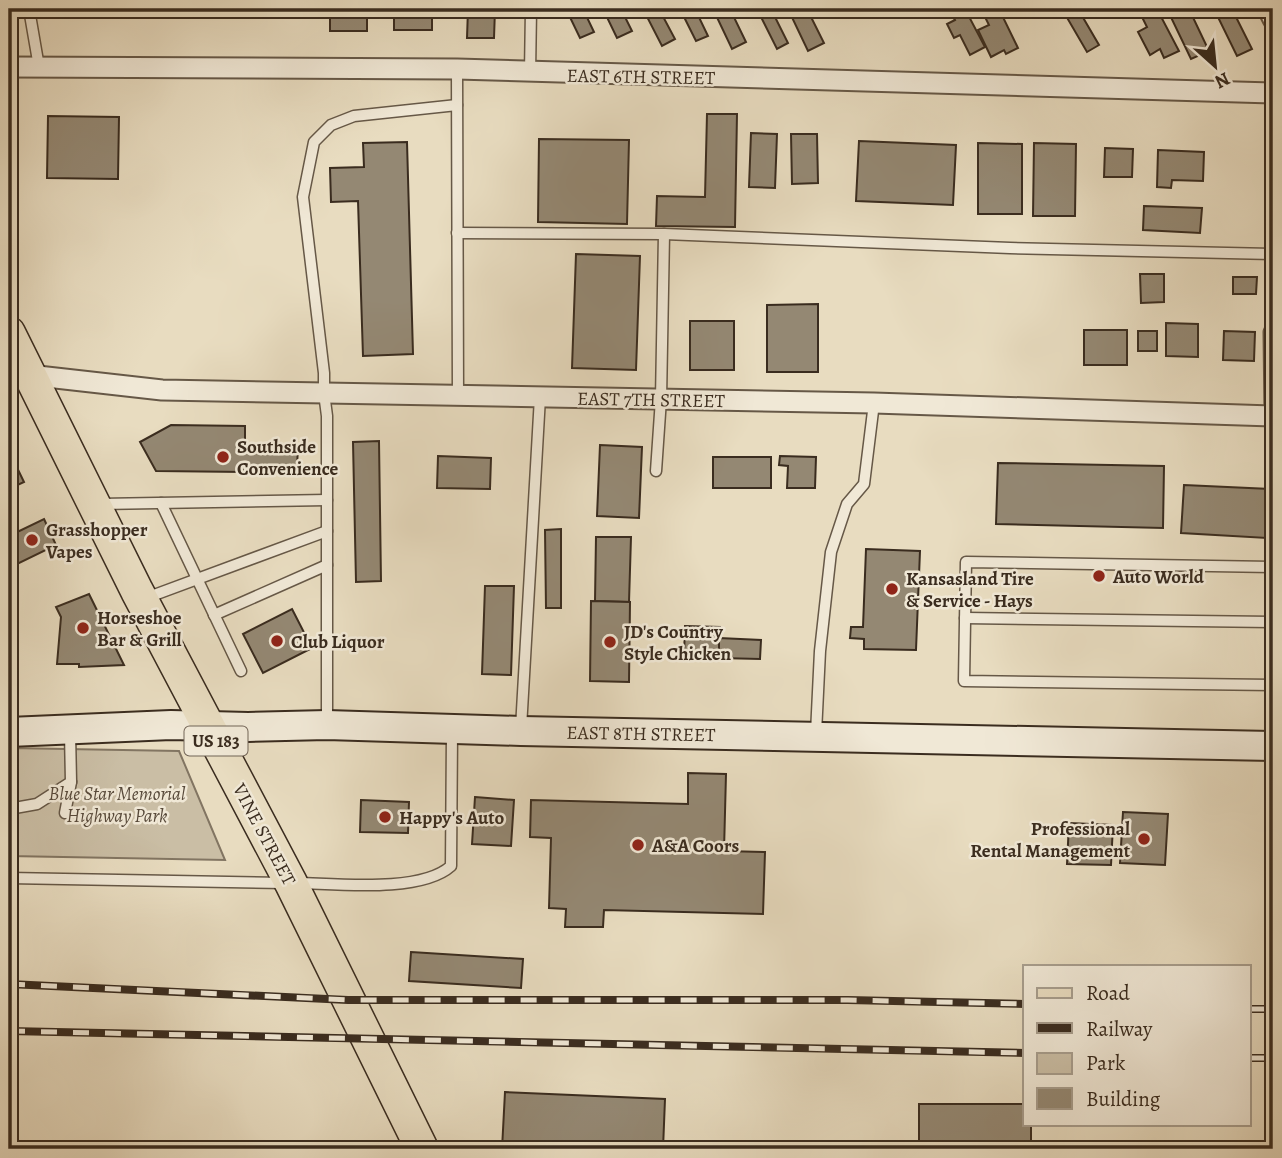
<svg xmlns="http://www.w3.org/2000/svg" width="1282" height="1158" font-family="Alegreya,serif">
  <style>
    .green { fill: #cabea5; stroke: #827562; stroke-width: 2 }
    .building { fill: #948873; stroke: #3a2c1f; stroke-width: 2 }
    .lines { fill: none; stroke-linecap: round; stroke-linejoin: round }
    .service-casing { stroke: #665847; stroke-width: 13 }
    .minor-casing { stroke: #665847; stroke-width: 23 }
    .secondary-casing { stroke: #3a2c1f; stroke-width: 32 }
    .primary-casing { stroke: #3a2c1f; stroke-width: 35 }
    .service { stroke: #f0e8d6; stroke-width: 10 }
    .minor { stroke: #f0e8d6; stroke-width: 19 }
    .secondary { stroke: #f0e8d6; stroke-width: 28 }
    .primary { stroke: #e8dcc0; stroke-width: 32 }
    .rail-casing { stroke: #3a2c1f; stroke-width: 8 }
    .rail { stroke: #f0e8d6; stroke-width: 5; stroke-dasharray: 16; stroke-linecap: butt }
    .poi-dot { fill: #8f2418; stroke: #f0e8d6; stroke-width: 2.5 }
    .labels { text-anchor: middle; stroke-width: 5; stroke-linejoin: round; paint-order: stroke }
    .shield { fill: #f0e8d6; stroke: #716456; stroke-width: 2 }
    .shield-label { font-size: 18px; font-weight: bold; fill: #3a2c1f }
    .street-label { font-size: 19px; fill: #3a2c1f; stroke: #f0e8d6 }
    .poi-label { font-size: 19px; font-weight: bold; fill: #3a2c1f; stroke: #f0e8d6; text-anchor: start }
    .park-label { font-size: 19px; font-style: italic; fill: #57493a; stroke: #f0e8d6 }
  </style>
  <rect width="100%" height="100%" fill="#e8dcc0"/>
  <filter id="stains"><feTurbulence type="fractalNoise" baseFrequency=".00286" numOctaves="4"/><feColorMatrix values="0 0 0 0 .2 0 0 0 0 .09 0 0 0 0 .02 0 0 0 .5 -.17"/></filter>
  <radialGradient id="worn" r=".72"><stop offset=".6" stop-color="#630" stop-opacity="0"/><stop offset="1" stop-color="#630" stop-opacity=".3"/></radialGradient>
  <polygon class="green" points="9,748 179,751 225,860 9,856"/>
  <g class="building">
    <rect x="330" y="9" width="37" height="22"/>
    <rect x="394" y="9" width="38" height="21"/>
    <polygon points="468,9 495,9 494,38 467,38"/>
    <polygon points="566,9 583,9 594,32 580,38"/>
    <polygon points="603,9 621,9 632,31 617,38"/>
    <polygon points="643,9 659,9 675,39 662,46"/>
    <polygon points="680,9 695,9 708,36 696,41"/>
    <polygon points="713,9 730,9 746,42 732,49"/>
    <polygon points="757,9 771,9 788,43 777,49"/>
    <polygon points="788,9 807,9 824,43 808,51"/>
    <polygon points="949,9 965,9 985,47 970,55 960,35 954,38 947,24 955,20"/>
    <polygon points="981,9 999,9 1018,48 1006,54 1004,50 991,57 978,30 989,25"/>
    <polygon points="1062,9 1078,9 1099,45 1087,52"/>
    <polygon points="1138,9 1157,9 1179,51 1164,58 1160,49 1150,55 1138,32 1147,27"/>
    <polygon points="1167,9 1189,9 1209,51 1191,59"/>
    <polygon points="1214,9 1232,9 1252,49 1237,56"/>
    <polygon points="707,114 737,114 735,227 656,226 657,196 705,197"/>
    <polygon points="48,116 119,117 118,179 47,178"/>
    <polygon points="751,133 777,134 775,188 749,187"/>
    <polygon points="791,134 817,134 818,183 792,184"/>
    <polygon points="539,139 629,140 627,224 538,222"/>
    <polygon points="859,141 956,145 953,205 856,201"/>
    <polygon points="407,142 413,354 363,356 358,201 331,202 330,168 364,167 363,143"/>
    <polygon points="978,143 1022,144 1022,214 978,214"/>
    <polygon points="1034,143 1076,144 1075,216 1033,216"/>
    <polygon points="1105,148 1133,149 1132,177 1104,177"/>
    <polygon points="1158,150 1204,152 1203,181 1172,180 1171,188 1157,187"/>
    <polygon points="1144,206 1202,208 1200,233 1143,230"/>
    <polygon points="576,254 640,256 636,370 572,368"/>
    <polygon points="1140,274 1164,274 1164,302 1141,303"/>
    <polygon points="1233,277 1257,277 1256,294 1233,294"/>
    <polygon points="818,304 818,372 767,372 767,305"/>
    <rect x="690" y="321" width="44" height="49"/>
    <polygon points="1166,323 1198,324 1198,357 1166,356"/>
    <rect x="1084" y="330" width="43" height="35"/>
    <rect x="1138" y="331" width="19" height="20"/>
    <polygon points="1224,331 1255,332 1254,361 1223,360"/>
    <polygon points="171,425 245,426 245,445 298,446 297,467 245,467 244,472 156,471 140,442"/>
    <polygon points="379,441 381,581 356,582 353,442"/>
    <polygon points="600,445 642,447 639,518 597,516"/>
    <polygon points="9,451 24,482 9,489"/>
    <polygon points="438,456 491,458 490,489 437,488"/>
    <polygon points="780,456 816,457 815,488 787,488 788,466 779,465"/>
    <rect x="713" y="457" width="58" height="31"/>
    <polygon points="998,463 1164,466 1163,528 996,524"/>
    <polygon points="1184,485 1270,489 1267,538 1181,533"/>
    <polygon points="44,519 56,545 9,568 9,536"/>
    <polygon points="561,529 561,608 546,608 545,530"/>
    <polygon points="596,537 631,537 629,602 595,601"/>
    <polygon points="866,549 920,551 916,650 864,649 864,639 850,638 851,627 863,627"/>
    <polygon points="485,586 514,586 511,675 482,674"/>
    <polygon points="89,594 124,665 79,667 79,664 57,664 61,617 56,607"/>
    <polygon points="591,601 630,602 629,682 590,681"/>
    <polygon points="292,609 312,648 263,673 243,634"/>
    <polygon points="685,626 720,627 719,658 684,656"/>
    <polygon points="719,638 761,640 760,659 719,658"/>
    <polygon points="688,773 726,774 724,851 765,852 763,914 604,910 603,927 565,927 566,909 549,908 551,838 530,837 531,800 688,804"/>
    <polygon points="475,797 514,800 511,846 472,844"/>
    <polygon points="361,800 409,802 408,833 360,832"/>
    <polygon points="1123,812 1168,814 1165,865 1120,863"/>
    <polygon points="1069,823 1113,825 1111,865 1067,864"/>
    <polygon points="411,952 523,959 521,988 409,981"/>
    <polygon points="505,1092 665,1099 663,1149 502,1149"/>
    <polygon points="919,1104 1025,1104 1025,1125 1031,1125 1031,1149 919,1149"/>
  </g>
  <g class="lines">
    <defs>
      <g id="service">
        <polyline points="29,9 39,67"/>
        <polyline points="457,69 458,395"/>
        <polyline points="530,73 531,9"/>
        <polyline points="457,233 664,234 1010,248 1273,254"/>
        <polyline points="1270,416 1269,332 1273,323"/>
        <polyline points="656,471 661,399 664,234"/>
        <polyline points="161,503 241,671"/>
        <polyline points="101,504 327,500"/>
        <polyline points="1273,567 966,562 964,681 1273,685"/>
        <polyline points="146,598 327,531"/>
        <polyline points="214,615 327,565"/>
        <polyline points="965,618 1273,622"/>
        <polyline points="327,722 327,416 324,393 324,373 303,197 314,142 331,125 354,116 457,105"/>
        <polyline points="521,728 540,397"/>
        <polyline points="816,733 820,651 831,552 847,504 864,484 874,403"/>
        <polyline points="9,809 37,804 71,782 70,733"/>
        <polyline points="65,813 71,782"/>
        <polyline points="9,878 284,883"/>
        <path d="M299 883C338 884 421 893 451 866L452 733"/>
      </g>
      <g id="minor">
        <polyline points="1268,9 1273,19"/>
        <polyline points="9,67 457,69 1273,93"/>
        <polyline points="29,375 162,390 874,403 1273,416"/>
      </g>
      <polyline id="secondary" points="9,732 171,725 248,727 327,725 521,731 1273,746"/>
      <polyline id="primary" points="9,333 137,591 291,883 422,1149"/>
    </defs>
    <use href="#service" class="service-casing"/>
    <use href="#minor" class="minor-casing"/>
    <use href="#secondary" class="secondary-casing"/>
    <use href="#primary" class="primary-casing"/>
    <use href="#service" class="service"/>
    <use href="#minor" class="minor"/>
    <use href="#secondary" class="secondary"/>
    <use href="#primary" class="primary"/>
    <defs>
      <g id="rail">
        <polyline points="9,984 348,1000 848,1000 1025,1004"/>
        <polyline points="1249,1009 1273,1009"/>
        <polyline points="9,1031 1025,1053"/>
        <polyline points="1249,1058 1273,1058"/>
      </g>
    </defs>
    <use href="#rail" class="rail-casing"/>
    <use href="#rail" class="rail"/>
  </g>
  <g class="poi-dot">
    <circle cx="223" cy="457" r="7"/>
    <circle cx="32" cy="540" r="7"/>
    <circle cx="1099" cy="576" r="7"/>
    <circle cx="892" cy="589" r="7"/>
    <circle cx="83" cy="628" r="7"/>
    <circle cx="277" cy="641" r="7"/>
    <circle cx="610" cy="642" r="7"/>
    <circle cx="385" cy="817" r="7"/>
    <circle cx="1144" cy="839" r="7"/>
    <circle cx="638" cy="845" r="7"/>
  </g>
  <g class="labels">
    <rect class="shield" x="184.5" y="726.5" width="63" height="29" rx="5"/>
    <g class="shield-label">
      <text x="216" y="747">US 183</text>
    </g>
    <g class="street-label">
      <text transform="translate(641 76) rotate(1)" y="7">EAST 6TH STREET</text>
      <text transform="translate(651 399) rotate(1)" y="7">EAST 7TH STREET</text>
      <text transform="translate(641 733) rotate(1)" y="7">EAST 8TH STREET</text>
      <text transform="translate(265 834) rotate(62)" y="7">VINE STREET</text>
    </g>
    <g class="poi-label">
      <text x="237" y="453">Southside<tspan x="237" dy="22">Convenience</tspan></text>
      <text x="46" y="536">Grasshopper<tspan x="46" dy="22">Vapes</tspan></text>
      <text x="1113" y="583">Auto World</text>
      <text x="906" y="585">Kansasland Tire<tspan x="906" dy="22">&amp; Service - Hays</tspan></text>
      <text x="97" y="624">Horseshoe<tspan x="97" dy="22">Bar &amp; Grill</tspan></text>
      <text x="624" y="638">JD's Country<tspan x="624" dy="22">Style Chicken</tspan></text>
      <text x="291" y="648">Club Liquor</text>
      <text x="399" y="824">Happy's Auto</text>
      <text x="1130" y="835" text-anchor="end">Professional<tspan x="1130" dy="22">Rental Management</tspan></text>
      <text x="652" y="852">A&amp;A Coors</text>
    </g>
    <g class="park-label">
      <text x="117" y="800">Blue Star Memorial<tspan x="117" dy="22">Highway Park</tspan></text>
    </g>
  </g>
  <rect width="1282" height="1158" fill="none" stroke="#e8dcc0" stroke-width="35"/>
  <rect x="10" y="10" width="1261" height="1137" fill="none" stroke="#3a2c1f" stroke-width="3.5"/>
  <rect x="18" y="18" width="1247" height="1123" fill="none" stroke="#3a2c1f" stroke-width="2"/>
  <rect x="1023" y="965" width="228" height="161" fill="#f0e8d6" stroke="#a79d8d" stroke-width="2"/>
  <rect x="1037" y="988" width="35" height="10" fill="#e8dcc0" stroke="#a79d8d" stroke-width="2"/>
  <text x="1086" y="1000" font-size="21" fill="#3a2c1f">Road</text>
  <rect x="1037" y="1023" width="35" height="10" fill="#3a2c1f" stroke="#a79d8d" stroke-width="2"/>
  <text x="1086" y="1036" font-size="21" fill="#3a2c1f">Railway</text>
  <rect x="1037" y="1053" width="35" height="21" fill="#cabea5" stroke="#a79d8d" stroke-width="2"/>
  <text x="1086" y="1070" font-size="21" fill="#3a2c1f">Park</text>
  <rect x="1037" y="1088" width="35" height="21" fill="#948873" stroke="#a79d8d" stroke-width="2"/>
  <text x="1086" y="1106" font-size="21" fill="#3a2c1f">Building</text>
  <g transform="translate(1215 66) rotate(153)" stroke="#f0e8d6" stroke-width="5" paint-order="stroke">
  <path d="M0-5L12 26L0 18L-12 26Z" fill="#3a2c1f"/>
  <text y="-10" font-size="19" font-weight="bold" text-anchor="middle" fill="#3a2c1f">N</text>
  </g>
  <rect width="100%" height="100%" filter="url(#stains)"/>
  <rect width="100%" height="100%" fill="url(#worn)"/>
</svg>
